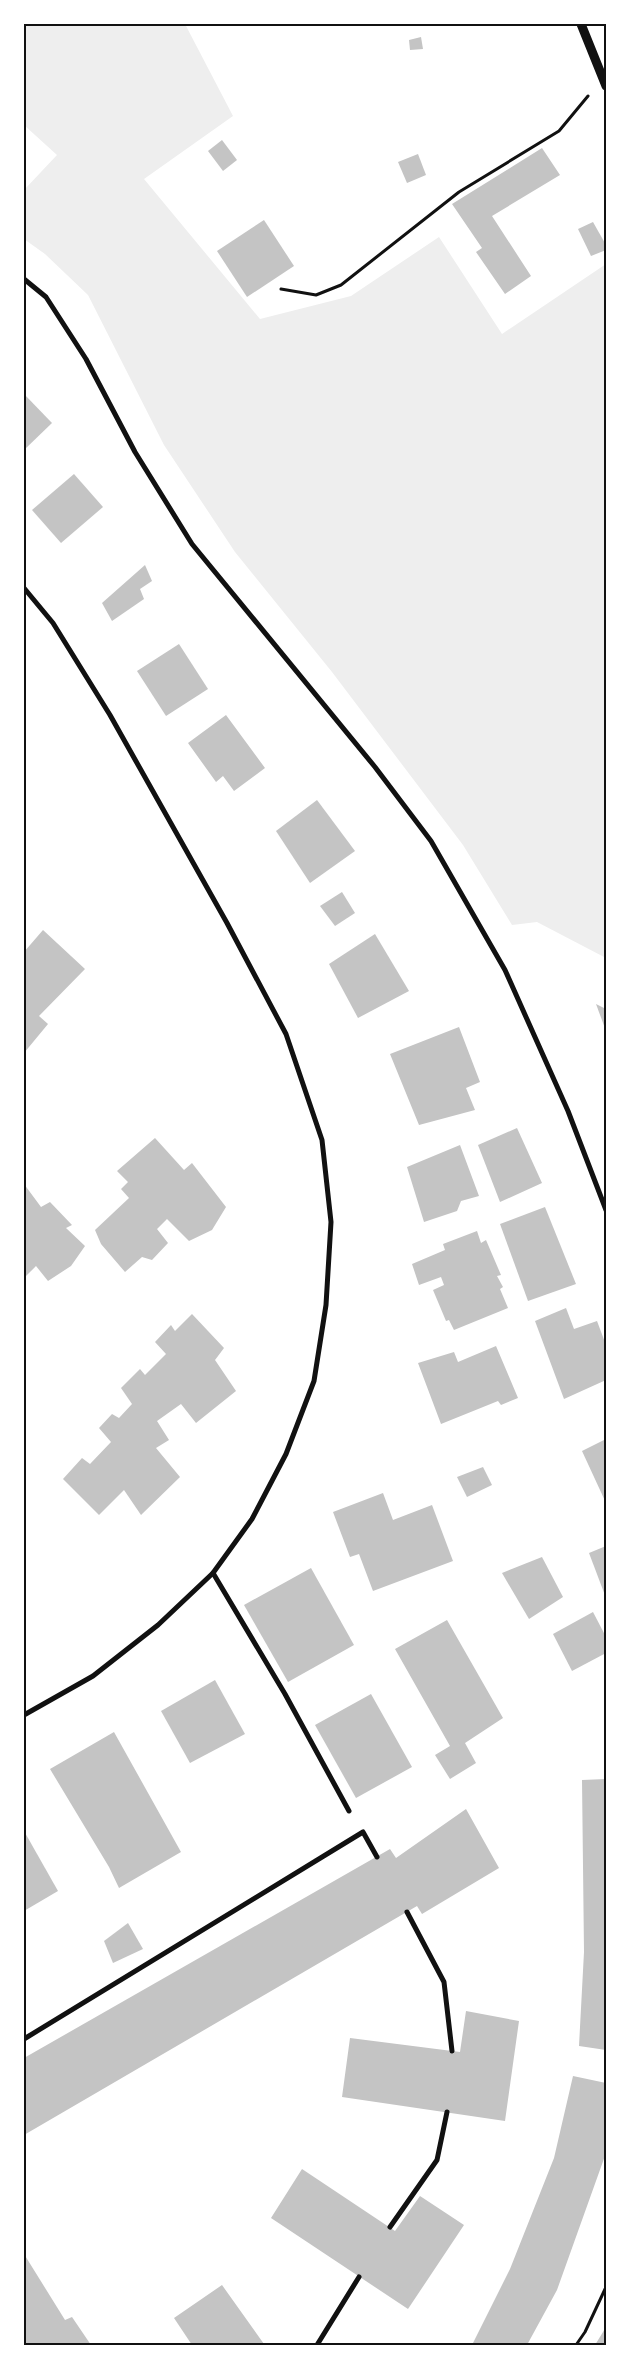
<svg xmlns="http://www.w3.org/2000/svg" width="630" height="2369" font-family="Commissioner,sans-serif">
  <style>
    .green { fill: #eee }
    .building { fill: #c4c4c4 }
    .lines { fill: none; stroke-linecap: round; stroke-linejoin: round }
    .path { stroke: #111; stroke-width: 3 }
    .minor { stroke: #111; stroke-width: 5 }
    .tertiary { stroke: #111; stroke-width: 9 }
    .neatline { fill: none; stroke: #111; stroke-width: 2 }
  </style>
  <rect width="100%" height="100%" fill="#fff"/>
  <polygon class="green" points="24,24 185,24 233,116 144,179 260,319 351,296 439,237 502,334 606,264 606,958 537,922 512,925 463,845 332,672 235,552 164,445 88,295 45,254 24,239 24,190 57,155 24,125"/>
  <g class="building">
    <polygon points="421,37 423,49 410,50 409,40"/>
    <polygon points="222,140 237,160 223,171 208,151"/>
    <polygon points="542,148 560,175 492,216 531,276 505,294 476,252 482,248 452,204"/>
    <polygon points="418,154 426,175 407,183 398,162"/>
    <polygon points="264,220 294,266 247,297 217,251"/>
    <polygon points="593,222 606,245 606,250 591,256 578,229"/>
    <polygon points="24,394 52,423 24,450"/>
    <polygon points="74,474 103,507 61,543 32,510"/>
    <polygon points="145,565 152,581 140,589 144,599 112,621 102,603"/>
    <polygon points="179,644 208,689 166,716 137,671"/>
    <polygon points="226,715 265,768 234,791 223,776 216,782 188,743"/>
    <polygon points="317,800 355,851 310,883 276,831"/>
    <polygon points="342,892 355,913 335,926 320,906"/>
    <polygon points="43,930 85,969 39,1016 48,1024 24,1053 24,952"/>
    <polygon points="375,934 409,991 358,1018 329,964"/>
    <polygon points="596,1004 606,1009 606,1031"/>
    <polygon points="459,1027 480,1082 466,1088 475,1110 419,1125 390,1054"/>
    <polygon points="517,1128 542,1183 500,1202 478,1145"/>
    <polygon points="155,1138 184,1170 192,1163 226,1207 212,1230 189,1241 167,1219 157,1229 168,1243 152,1260 142,1257 125,1272 101,1244 95,1230 129,1198 121,1189 128,1182 117,1171"/>
    <polygon points="460,1145 479,1196 461,1201 457,1211 424,1222 407,1167"/>
    <polygon points="24,1184 41,1207 50,1202 72,1225 66,1228 85,1246 71,1266 48,1281 36,1266 24,1278"/>
    <polygon points="545,1207 576,1284 528,1301 500,1224"/>
    <polygon points="477,1231 481,1243 486,1240 501,1275 497,1276 503,1287 500,1289 508,1308 454,1330 449,1320 446,1321 433,1290 444,1285 441,1277 419,1285 412,1264 445,1250 443,1244"/>
    <polygon points="566,1308 574,1329 597,1321 606,1345 606,1380 564,1399 535,1321"/>
    <polygon points="192,1314 224,1348 215,1360 236,1391 196,1423 181,1404 157,1421 169,1440 156,1448 180,1477 141,1515 124,1490 99,1515 63,1479 82,1458 90,1464 111,1442 99,1428 112,1414 119,1418 132,1404 121,1388 140,1369 145,1375 166,1354 155,1342 171,1325 175,1331"/>
    <polygon points="496,1346 518,1398 501,1405 498,1401 441,1424 418,1363 454,1352 458,1362"/>
    <polygon points="606,1439 606,1503 582,1451"/>
    <polygon points="483,1467 492,1485 467,1497 457,1477"/>
    <polygon points="383,1493 393,1520 432,1505 453,1561 373,1591 359,1554 350,1557 333,1512"/>
    <polygon points="606,1546 606,1598 589,1553"/>
    <polygon points="542,1557 563,1597 529,1619 502,1573"/>
    <polygon points="311,1568 354,1645 288,1682 244,1605"/>
    <polygon points="593,1612 606,1637 606,1653 572,1671 553,1634"/>
    <polygon points="447,1620 503,1718 465,1743 476,1763 450,1779 435,1755 450,1746 395,1649"/>
    <polygon points="215,1680 245,1734 190,1763 161,1711"/>
    <polygon points="371,1694 412,1767 356,1798 315,1725"/>
    <polygon points="114,1732 181,1852 119,1888 109,1867 50,1769"/>
    <polygon points="606,1779 606,2050 579,2046 584,1952 582,1780"/>
    <polygon points="466,1809 499,1868 422,1914 417,1906 24,2135 24,2058 390,1849 396,1858"/>
    <polygon points="24,1831 58,1891 24,1911"/>
    <polygon points="128,1923 143,1949 113,1963 104,1941"/>
    <polygon points="466,2011 519,2021 505,2121 342,2097 350,2038 460,2052"/>
    <polygon points="573,2076 606,2083 606,2153 557,2290 527,2345 472,2345 510,2269 554,2158"/>
    <polygon points="302,2169 395,2231 420,2196 464,2225 408,2309 271,2218"/>
    <polygon points="24,2254 65,2320 72,2317 91,2345 24,2345"/>
    <polygon points="222,2285 264,2344 265,2345 192,2345 174,2318"/>
    <polygon points="606,2326 606,2345 595,2345 603,2332"/>
  </g>
  <g class="lines">
    <g class="path">
      <polyline points="281,289 316,295 341,285 459,192 559,131 588,96"/>
      <polyline points="576,2345 585,2332 606,2287"/>
    </g>
    <g class="minor">
      <polyline points="24,279 46,297 86,359 135,452 192,544 375,767 431,841 505,970 568,1111 606,1210"/>
      <polyline points="24,588 53,623 110,715 227,923 286,1034 322,1140 331,1222 326,1305 314,1381 286,1454 252,1519 213,1573 158,1625 93,1676 24,1715"/>
      <polyline points="213,1573 285,1694 349,1811"/>
      <polyline points="407,1912 444,1982 452,2051"/>
      <polyline points="24,2039 363,1832 377,1857"/>
      <polyline points="390,2227 437,2160 447,2112"/>
      <polyline points="317,2345 359,2277"/>
    </g>
    <polyline class="tertiary" points="581,24 606,86"/>
  </g>
  <rect width="630" height="2369" fill="none" stroke="#ffffff" stroke-width="50"/>
  <rect x="25" y="25" width="580" height="2319" class="neatline"/>
</svg>
